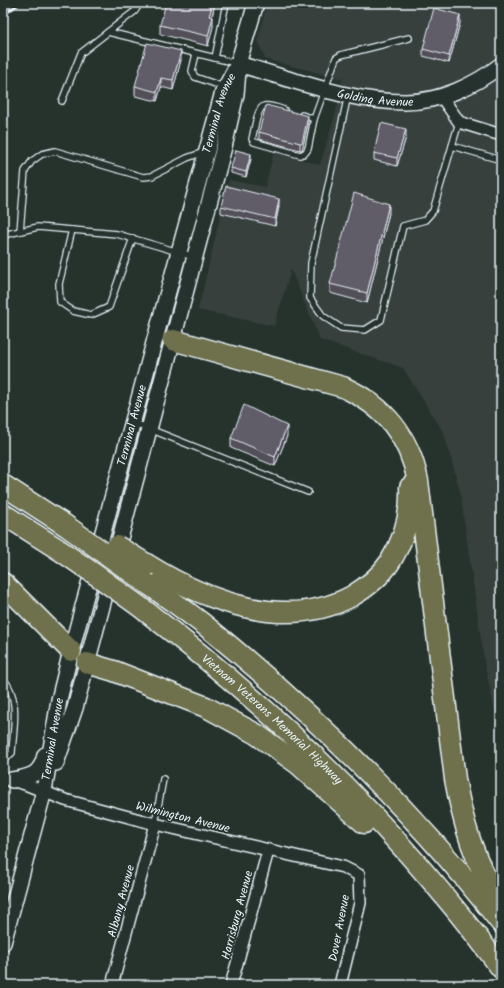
<svg xmlns="http://www.w3.org/2000/svg" width="504" height="988" font-family="Kalam,sans-serif">
  <style>
    .built { fill: #373f3e }
    .lines { fill: none; stroke-linecap: round; stroke-linejoin: round }
    .lane-casing { stroke: #e8f1f8; stroke-width: 8 }
    .street-casing { stroke: #e8f1f8; stroke-width: 14 }
    .secondary-casing { stroke: #e8f1f8; stroke-width: 18 }
    .highway-casing { stroke: #e8f1f8; stroke-width: 23 }
    .lane { stroke: #26332d; stroke-width: 5.5 }
    .street { stroke: #26332d; stroke-width: 11 }
    .secondary { stroke: #26332d; stroke-width: 15 }
    .highway { stroke: #6e714b; stroke-width: 20 }
    .rail { stroke: #e8f1f8; stroke-width: 3 }
    .highway-bridge-casing { stroke: #e8f1f8; stroke-width: 23; stroke-linecap: butt }
    .highway-bridge { stroke: #6e714b; stroke-width: 20 }
    .wall { fill: #534f59; stroke: #e8f1f8 }
    .shaded-wall { fill: #434048; stroke: #e8f1f8 }
    .building { fill: #605c67; stroke: #e8f1f8 }
    .labels { text-anchor: middle; stroke-width: 3.5; stroke-linejoin: round; paint-order: stroke }
    .street-label { font-size: 12px; fill: #e8f1f8; stroke: #26332d }
  </style>
  <rect width="100%" height="100%" fill="#26332d"/>
  <filter id="ink" filterUnits="userSpaceOnUse"><feTurbulence type="fractalNoise" baseFrequency=".025" numOctaves="2"/><feDisplacementMap in="SourceGraphic" scale="8" xChannelSelector="R" yChannelSelector="G"/><feConvolveMatrix kernelMatrix="1 2 1 2 8 2 1 2 1" color-interpolation-filters="sRGB"/></filter>
  <g filter="url(#ink)">
    <polygon class="built" points="267,3 501,3 501,738 485,666 460,491 444,433 403,368 320,340 291,270 274,326 198,310 229,180 265,187 274,152 320,165 336,112 342,79 265,59 258,40"/>
    <g class="lines">
      <defs>
        <g id="lane">
          <polyline points="108,32 135,11 140,3"/>
          <polyline points="196,54 192,71 195,77 224,87"/>
          <polyline points="215,58 226,3"/>
          <polyline points="348,95 311,263 310,298 323,316 341,328 365,330 381,320 403,226 425,220 433,211 459,122"/>
          <polyline points="62,101 81,53 108,32 236,63"/>
          <path d="M284 110C278 108 270 105 264 106 257 108 254 132 252 139L254 142 300 155 305 153 308 149 314 119 336 58 341 55 409 38"/>
          <polyline points="302,115 314,119"/>
          <polyline points="452,146 501,160"/>
          <polyline points="72,230 59,284 60,302 73,311 91,315 109,307 133,238"/>
          <polyline points="20,231 25,171 32,161 42,154 55,151 143,177 152,176 187,158 204,152"/>
          <polyline points="3,235 38,227 117,234 195,257"/>
          <polyline points="132,422 308,492"/>
          <path d="M3 679C21 697 13 730 12 753L6 758 3 757"/>
          <polyline points="155,824 163,779"/>
        </g>
        <g id="street">
          <polyline points="441,96 459,122 501,135"/>
          <polyline points="3,778 25,784 65,800 155,824 343,867 359,875 360,903 340,985"/>
          <polyline points="112,985 155,824"/>
          <polyline points="231,985 268,851"/>
        </g>
        <g id="secondary">
          <path id="s1" d="M238 64C292 79 349 102 405 102 439 102 474 86 501 65"/>
          <polyline points="56,763 75,708 224,147 236,94 238,71"/>
          <path d="M12 780C30 777 41 775 45 755"/>
          <path id="s2" d="M3 943 44 791 59 700 71 651 155 339 223 92 238 64 256 3"/>
        </g>
        <g id="highway">
          <path d="M173 340 343 387C385 406 409 436 418 481L455 779C463 823 475 866 501 903"/>
          <polyline points="3,485 65,525"/>
          <polyline points="3,514 58,549"/>
          <path d="M148 565C206 601 286 632 352 596 367 587 380 577 390 562 404 540 411 513 410 487"/>
          <polyline points="3,583 71,651"/>
          <path d="M148 584C168 598 188 612 207 627 315 715 415 813 501 923"/>
          <path id="s3" d="M143 609C278 712 400 832 501 968"/>
          <polyline points="87,663 114,671 206,707 256,734 298,764 364,823"/>
        </g>
      </defs>
      <use href="#lane" class="lane-casing"/>
      <use href="#street" class="street-casing"/>
      <use href="#secondary" class="secondary-casing"/>
      <use href="#highway" class="highway-casing"/>
      <use href="#lane" class="lane"/>
      <use href="#street" class="street"/>
      <use href="#secondary" class="secondary"/>
      <use href="#highway" class="highway"/>
      <polyline class="rail" points="3,15 20,3"/>
      <defs>
        <g id="highway-bridge">
          <polyline points="65,525 148,584"/>
          <polyline points="117,546 148,565"/>
          <polyline points="58,549 96,575 143,609"/>
        </g>
      </defs>
      <use href="#highway-bridge" class="highway-bridge-casing"/>
      <use href="#highway-bridge" class="highway-bridge"/>
    </g>
    <g class="wall">
      <polygon points="214,3 214,8 212,17 213,26 208,46 160,34 160,25"/>
      <polygon points="460,23 449,63 423,56 423,49"/>
      <polygon points="181,60 173,90 161,87 157,101 135,96 135,86"/>
      <polygon points="308,123 302,150 300,150 259,139 259,132"/>
      <polygon points="406,137 397,166 374,160 374,153"/>
      <polygon points="251,159 246,177 231,173 231,168"/>
      <polygon points="221,206 279,206 275,226 221,213"/>
      <polygon points="389,213 367,303 330,293 330,284"/>
      <polygon points="287,436 275,466 231,448 231,438"/>
    </g>
    <g class="shaded-wall">
      <polygon points="213,3 214,3 214,8 209,25 209,16"/>
      <polygon points="460,15 460,23 449,63 449,56"/>
      <polygon points="213,17 213,26 208,46 208,36"/>
      <polygon points="181,51 181,60 173,90 173,80"/>
      <polygon points="161,78 161,87 157,101 157,92"/>
      <polygon points="308,116 308,123 302,150 300,150 300,143"/>
      <polygon points="406,129 406,137 397,166 397,158"/>
      <polygon points="251,154 251,159 246,177 246,172"/>
      <polygon points="279,199 279,206 275,226 275,219"/>
      <polygon points="389,204 389,213 367,303 367,293"/>
      <polygon points="287,426 287,436 275,466 275,457"/>
    </g>
    <g class="building">
      <polygon points="166,3 213,3 209,16 213,17 208,36 160,25"/>
      <polygon points="434,8 460,15 449,56 423,49"/>
      <polygon points="147,43 181,51 173,80 161,78 157,92 135,86"/>
      <polygon points="266,105 308,116 302,143 300,143 259,132"/>
      <polygon points="381,123 406,129 397,158 374,153"/>
      <polygon points="236,150 251,154 246,172 231,168"/>
      <polygon points="226,186 279,199 275,219 221,206"/>
      <polygon points="354,193 389,204 367,293 330,284"/>
      <polygon points="244,405 287,426 275,457 231,438"/>
    </g>
  </g>
  <g class="labels">
    <g class="street-label">
      <text dy="4" stroke="none"><textPath href="#s1" startOffset="142">Golding Avenue</textPath></text>
      <text dy="4" stroke="none"><textPath href="#s2" startOffset="858">Terminal Avenue</textPath></text>
      <text dy="4" stroke="none"><textPath href="#s2" startOffset="534">Terminal Avenue</textPath></text>
      <text dy="4" stroke="none"><textPath href="#s3" startOffset="170">Vietnam Veterans Memorial Highway</textPath></text>
      <text dy="4" stroke="none"><textPath href="#s2" startOffset="210">Terminal Avenue</textPath></text>
      <text transform="translate(183 817) rotate(14)" y="4">Wilmington Avenue</text>
      <text transform="translate(121 901) rotate(-75)" y="4">Albany Avenue</text>
      <text transform="translate(237 915) rotate(-75)" y="4">Harrisburg Avenue</text>
      <text transform="translate(339 928) rotate(-79)" y="4">Dover Avenue</text>
    </g>
  </g>
  <rect width="504" height="988" fill="none" stroke="#26332d" stroke-width="16"/>
  <rect x="8" y="8" width="488" height="972" fill="none" stroke="#e8f1f8" stroke-width="1.5" filter="url(#ink)"/>
</svg>
